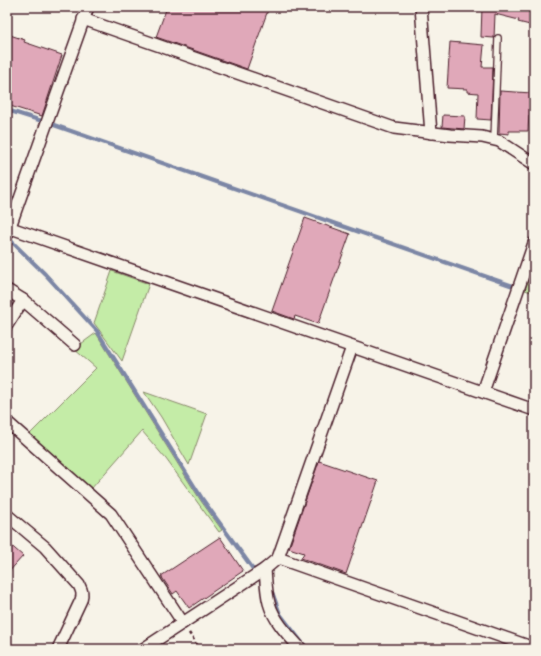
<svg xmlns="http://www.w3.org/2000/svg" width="541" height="656" font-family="Mali,sans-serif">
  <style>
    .green { fill: #c4eca7; stroke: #878669 }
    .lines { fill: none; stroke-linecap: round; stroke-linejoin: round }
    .stream { stroke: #7b86a5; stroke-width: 4 }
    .building { fill: #e0a8b9; stroke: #4a1f2b }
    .lane-casing { stroke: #4a1f2b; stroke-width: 8 }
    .street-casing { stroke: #4a1f2b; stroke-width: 14 }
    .path { stroke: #4a1f2b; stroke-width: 2.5; stroke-dasharray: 3 3; stroke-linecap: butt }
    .lane { stroke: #f7f3e8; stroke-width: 5.5 }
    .street { stroke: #f7f3e8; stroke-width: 11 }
  </style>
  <rect width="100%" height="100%" fill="#f7f3e8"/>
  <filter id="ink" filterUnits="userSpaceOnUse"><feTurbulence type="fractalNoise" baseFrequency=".025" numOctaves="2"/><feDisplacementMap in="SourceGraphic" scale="8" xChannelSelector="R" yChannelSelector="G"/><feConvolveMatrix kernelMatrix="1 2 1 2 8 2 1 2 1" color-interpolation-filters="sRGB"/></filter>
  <g filter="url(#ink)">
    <g class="green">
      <polygon points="534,264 534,293 525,290"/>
      <polygon points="112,271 149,284 122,361 94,323"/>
      <polygon points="96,333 201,501 222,530 219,532 166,459 142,431 91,489 29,435 96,368 74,349"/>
      <polygon points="144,392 207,414 189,465 161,417"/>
    </g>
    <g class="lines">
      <g class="stream">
        <polyline points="7,110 42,121"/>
        <polyline points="51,124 513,286"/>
        <polyline points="7,237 45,274 97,331 203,500 256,573"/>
        <polyline points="272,592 280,614 307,649"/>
      </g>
    </g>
    <g class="building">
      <polygon points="167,7 269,7 247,69 156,37"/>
      <polygon points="482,7 534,7 534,26 518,22 519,20 495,14 494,38 481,37"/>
      <polygon points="7,34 25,40 24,42 62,55 42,116 7,105"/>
      <polygon points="450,42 484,45 482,67 493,67 491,120 477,119 478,93 467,92 467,89 447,88"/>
      <polygon points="500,91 532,93 531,116 529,115 528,131 509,131 509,134 499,133"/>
      <polygon points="443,115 465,116 464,129 442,127"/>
      <polygon points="305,218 350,234 318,324 295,316 294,319 272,311"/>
      <polygon points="319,461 378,481 346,574 301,558 304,553 289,548"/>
      <polygon points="220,537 243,571 189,608 177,591 173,594 161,576"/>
      <polygon points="7,542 23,556 7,574"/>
    </g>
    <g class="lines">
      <defs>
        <polyline id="lane" points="494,140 498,38"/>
        <g id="street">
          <polyline points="421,7 431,133"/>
          <polyline points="83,19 394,128 450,135 482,137 499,141 534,164"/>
          <polyline points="11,228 534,410"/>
          <polyline points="7,235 88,7"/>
          <polyline points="7,290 23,300 7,325"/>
          <polyline points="23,300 75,345"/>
          <polyline points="483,392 534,243"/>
          <polyline points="7,422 111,514 183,623"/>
          <path d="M7 515 45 547 79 585C82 591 83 594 81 600L58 649"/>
          <polyline points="278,558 534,648"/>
          <path d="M265 569C266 580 266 592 269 603 274 621 288 635 301 649"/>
          <polyline points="143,649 265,569 278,558 352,347"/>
        </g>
      </defs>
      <use href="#lane" class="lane-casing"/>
      <use href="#street" class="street-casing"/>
      <polyline class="path" points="189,633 200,649"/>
      <use href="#lane" class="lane"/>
      <use href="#street" class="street"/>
    </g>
  </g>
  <rect width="541" height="656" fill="none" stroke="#f7f3e8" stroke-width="24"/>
  <rect x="12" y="12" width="517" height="632" fill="none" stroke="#4a1f2b" stroke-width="1.5" filter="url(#ink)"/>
</svg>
